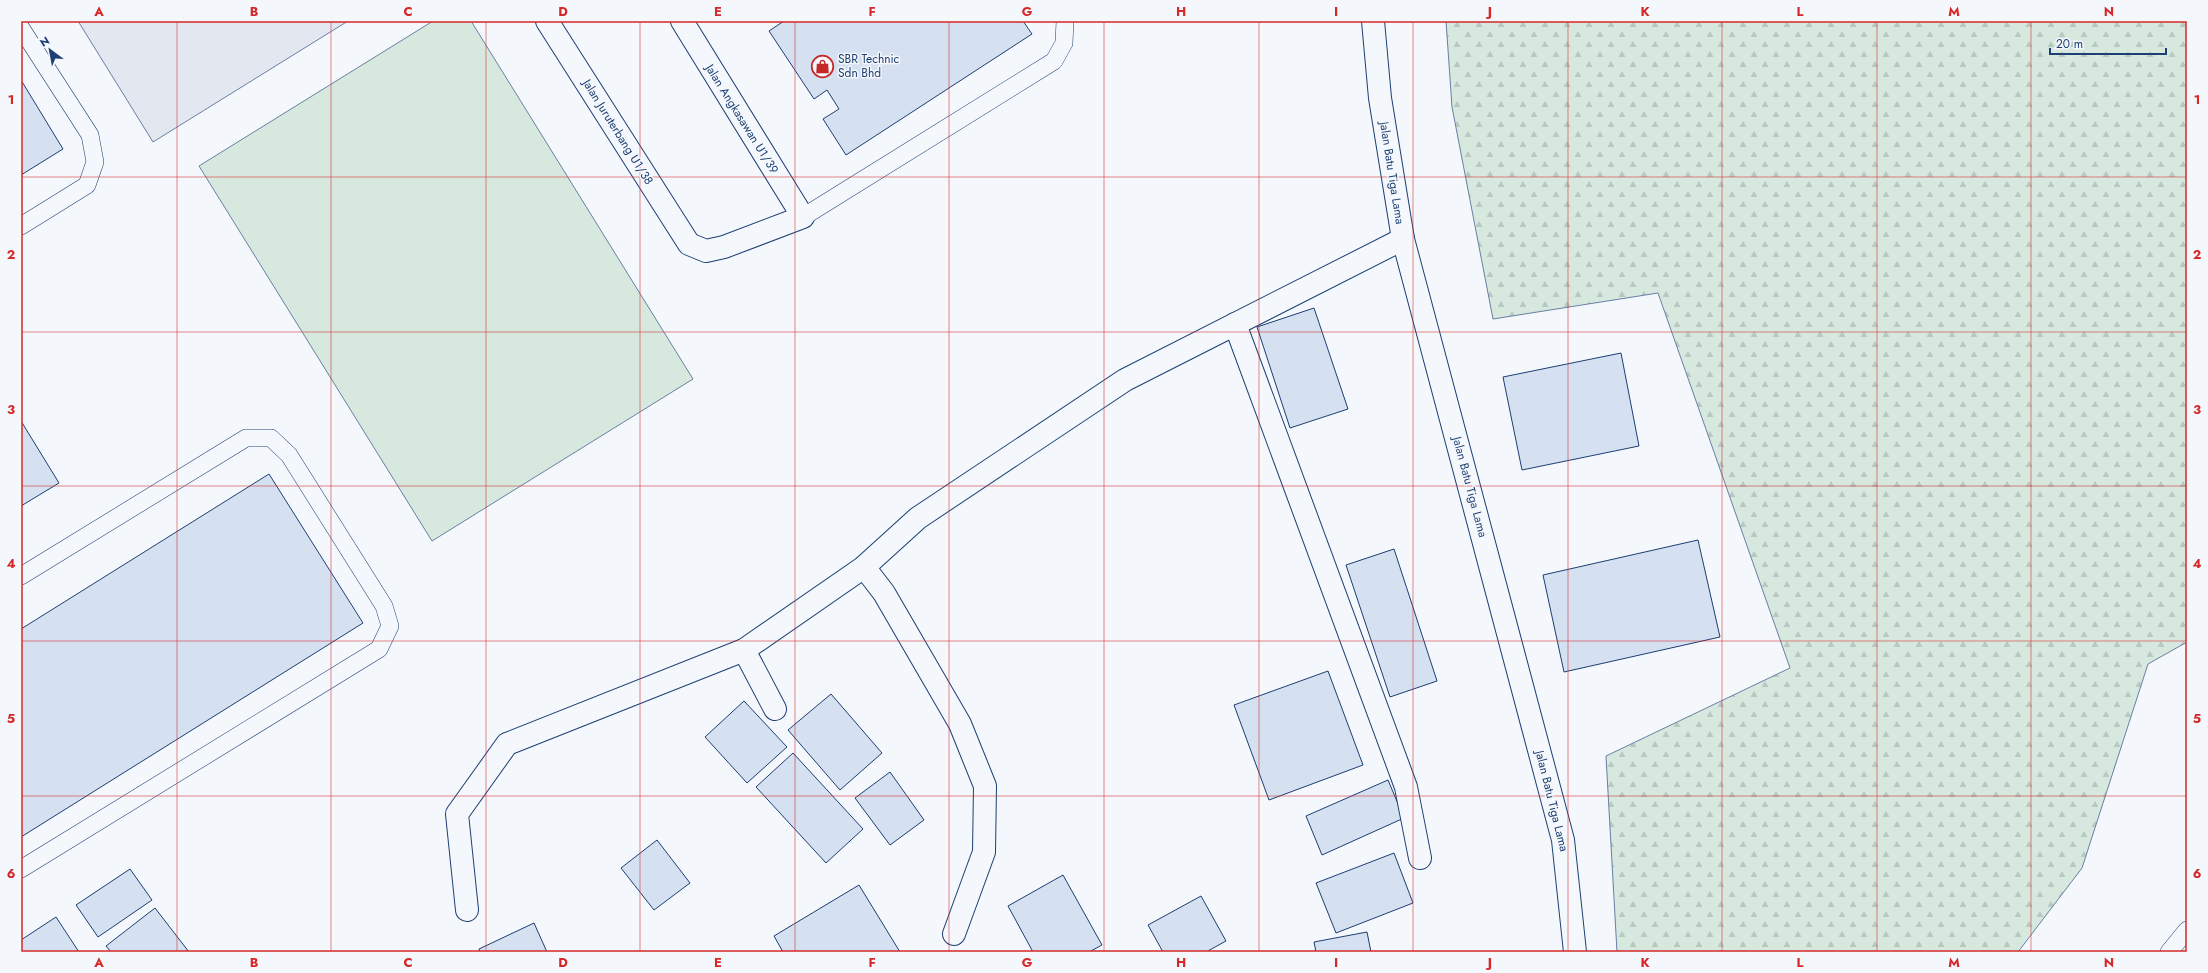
<svg xmlns="http://www.w3.org/2000/svg" width="2208" height="973" font-family="Jost,sans-serif">
  <style>
    .forest { fill: url(#forest-firs); stroke: #687fa3 }
    .garden { fill: #d7e8df; stroke: #687fa3 }
    .parking { fill: #e3e8f0; stroke: #687fa3 }
    .building { fill: #d5e0f0; stroke: #1d3f73 }
    .lines { fill: none; stroke-linecap: round; stroke-linejoin: round }
    .lane-casing { stroke: #1d3f73; stroke-width: 18 }
    .street-casing { stroke: #1d3f73; stroke-width: 24 }
    .secondary-casing { stroke: #1d3f73; stroke-width: 24 }
    .lane { stroke: #f4f7fb; stroke-width: 17 }
    .street { stroke: #f4f7fb; stroke-width: 22 }
    .secondary { stroke: #f4f7fb; stroke-width: 22 }
    .grid { fill: none; stroke: #d62828; stroke-width: 1; stroke-opacity: 0.55 }
    .labels { text-anchor: middle; stroke-width: 3; stroke-linejoin: round; paint-order: stroke }
    .poi-label { font-size: 12px; fill: #1d3f73; stroke: #f4f7fb; text-anchor: start }
    .street-label { font-size: 12px; fill: #1d3f73; stroke: #f4f7fb }
    .neatline { fill: none; stroke: #d62828; stroke-width: 1.5 }
    .grid-label { font-size: 13px; text-anchor: middle; font-weight: bold; fill: #d62828 }
  </style>
  <defs>
    <pattern id="forest-firs" width="22" height="20" patternUnits="userSpaceOnUse"><rect width="22" height="20" fill="#d7e8df"/><path d="M5 1l3.5 6h-7zM16 11l3.5 6h-7z" fill="#b8c8c3"/></pattern>
  </defs>
  <rect width="100%" height="100%" fill="#f4f7fb"/>
  <polygon class="forest" points="1446,21 2187,21 2187,642 2148,664 2082,868 2018,952 1617,952 1606,756 1790,668 1658,293 1493,319 1452,107"/>
  <polygon class="garden" points="433,21 471,21 693,379 432,541 199,166"/>
  <polygon class="parking" points="78,21 348,21 153,142"/>
  <g class="building">
    <polygon points="784,21 1023,21 1032,34 846,155 823,119 839,109 827,90 814,99 769,31"/>
    <polygon points="21,80 63,149 21,175"/>
    <polygon points="1314,308 1348,409 1290,428 1257,327"/>
    <polygon points="1621,353 1639,446 1522,470 1503,377"/>
    <polygon points="21,421 59,483 21,506"/>
    <polygon points="269,474 363,623 21,837 21,629"/>
    <polygon points="1698,540 1720,637 1564,672 1543,575"/>
    <polygon points="1394,549 1437,681 1390,697 1346,565"/>
    <polygon points="1328,671 1363,765 1269,800 1234,705"/>
    <polygon points="831,694 882,753 840,790 788,730"/>
    <polygon points="744,701 787,747 747,783 705,737"/>
    <polygon points="793,753 863,829 826,863 756,787"/>
    <polygon points="890,772 924,820 890,845 855,798"/>
    <polygon points="1388,780 1404,818 1322,855 1306,816"/>
    <polygon points="657,840 690,883 654,910 621,868"/>
    <polygon points="1394,853 1413,903 1336,933 1316,883"/>
    <polygon points="130,869 152,900 98,937 76,905"/>
    <polygon points="1063,875 1102,945 1089,952 1033,952 1008,906"/>
    <polygon points="859,885 900,952 783,952 774,936"/>
    <polygon points="1201,896 1226,941 1206,952 1163,952 1148,925"/>
    <polygon points="155,908 189,952 111,952 106,946"/>
    <polygon points="56,917 79,952 21,952 21,940"/>
    <polygon points="534,923 547,952 480,952 479,949"/>
    <polygon points="1367,932 1371,952 1316,952 1314,942"/>
  </g>
  <g class="lines">
    <defs>
      <g id="lane">
        <polyline points="21,28 90,135 95,162 87,185 21,226"/>
        <polyline points="803,217 1054,61 1064,43 1065,21"/>
        <polyline points="21,576 246,438 271,438 289,455 384,606 390,626 379,649 21,869"/>
        <polyline points="2169,952 2187,930"/>
      </g>
      <g id="street">
        <polyline points="547,21 689,244 706,251 724,247 803,217 682,21"/>
        <polyline points="1235,324 1406,787 1420,858"/>
        <polyline points="864,567 884,593 960,724 985,786 984,852 954,934"/>
        <polyline points="744,650 775,709"/>
        <polyline points="467,910 457,814 507,744 744,650 864,567 918,518 1125,380 1403,239"/>
      </g>
      <polyline id="secondary" points="1373,21 1380,98 1403,239 1563,840 1575,952"/>
    </defs>
    <use href="#lane" class="lane-casing"/>
    <use href="#street" class="street-casing"/>
    <use href="#secondary" class="secondary-casing"/>
    <use href="#lane" class="lane"/>
    <use href="#street" class="street"/>
    <use href="#secondary" class="secondary"/>
  </g>
  <path class="grid" d="M177 21V952M331 21V952M486 21V952M640 21V952M795 21V952M949 21V952M1104 21V952M1259 21V952M1413 21V952M1568 21V952M1722 21V952M1877 21V952M2031 21V952M21 177H2187M21 332H2187M21 486H2187M21 641H2187M21 796H2187"/>
  <defs>
    <symbol id="shop-ring" viewBox="-11 -11 22 22"><circle r="9.5" fill="#f4f7fb" stroke="#c62828" stroke-width="1.5"/><path d="M-5-2.5h2.3a2.7 3.5 0 0 1 5.4 0H5L5.5 6h-11ZM-1.5-2.5h3a1.5 2.3 0 0 0-3 0Z" fill="#c62828"/></symbol>
  </defs>
  <g fill-rule="evenodd">
    <use href="#shop-ring" x="810" y="54" width="25" height="25"/>
  </g>
  <g class="labels">
    <g class="poi-label">
      <text x="838" y="63">SBR Technic<tspan x="838" dy="14">Sdn Bhd</tspan></text>
    </g>
    <g class="street-label">
      <text transform="translate(742 119) rotate(58)" y="4">Jalan Angkasawan U1/39</text>
      <text transform="translate(618 132) rotate(58)" y="4">Jalan Juruterbang U1/38</text>
      <text transform="translate(1392 173) rotate(81)" y="4">Jalan Batu Tiga Lama</text>
      <text transform="translate(1470 487) rotate(75)" y="4">Jalan Batu Tiga Lama</text>
      <text transform="translate(1552 801) rotate(76)" y="4">Jalan Batu Tiga Lama</text>
    </g>
  </g>
  <rect width="2208" height="973" fill="none" stroke="#f4f7fb" stroke-width="44"/>
  <g transform="translate(50 50) rotate(328)" stroke="#f4f7fb" stroke-width="3" paint-order="stroke">
  <path d="M0-3L7 15L0 10L-7 15Z" fill="#1d3f73"/>
  <text y="-6" font-size="11" font-weight="bold" text-anchor="middle" fill="#1d3f73">N</text>
  </g>
  <path d="M2050 48v6h116v-6" fill="none" stroke="#1d3f73" stroke-width="2"/>
  <text x="2056" y="48" font-size="12" fill="#1d3f73" stroke="#f4f7fb" stroke-width="3" paint-order="stroke">20 m</text>
  <rect x="22" y="22" width="2164" height="929" class="neatline"/>
  <g class="grid-label">
    <text x="99" y="16">A</text>
    <text x="254" y="16">B</text>
    <text x="408" y="16">C</text>
    <text x="563" y="16">D</text>
    <text x="718" y="16">E</text>
    <text x="872" y="16">F</text>
    <text x="1027" y="16">G</text>
    <text x="1181" y="16">H</text>
    <text x="1336" y="16">I</text>
    <text x="1490" y="16">J</text>
    <text x="1645" y="16">K</text>
    <text x="1800" y="16">L</text>
    <text x="1954" y="16">M</text>
    <text x="2109" y="16">N</text>
    <text x="11" y="104">1</text>
    <text x="2197" y="104">1</text>
    <text x="11" y="259">2</text>
    <text x="2197" y="259">2</text>
    <text x="11" y="414">3</text>
    <text x="2197" y="414">3</text>
    <text x="11" y="568">4</text>
    <text x="2197" y="568">4</text>
    <text x="11" y="723">5</text>
    <text x="2197" y="723">5</text>
    <text x="11" y="878">6</text>
    <text x="2197" y="878">6</text>
    <text x="99" y="967">A</text>
    <text x="254" y="967">B</text>
    <text x="408" y="967">C</text>
    <text x="563" y="967">D</text>
    <text x="718" y="967">E</text>
    <text x="872" y="967">F</text>
    <text x="1027" y="967">G</text>
    <text x="1181" y="967">H</text>
    <text x="1336" y="967">I</text>
    <text x="1490" y="967">J</text>
    <text x="1645" y="967">K</text>
    <text x="1800" y="967">L</text>
    <text x="1954" y="967">M</text>
    <text x="2109" y="967">N</text>
  </g>
</svg>
